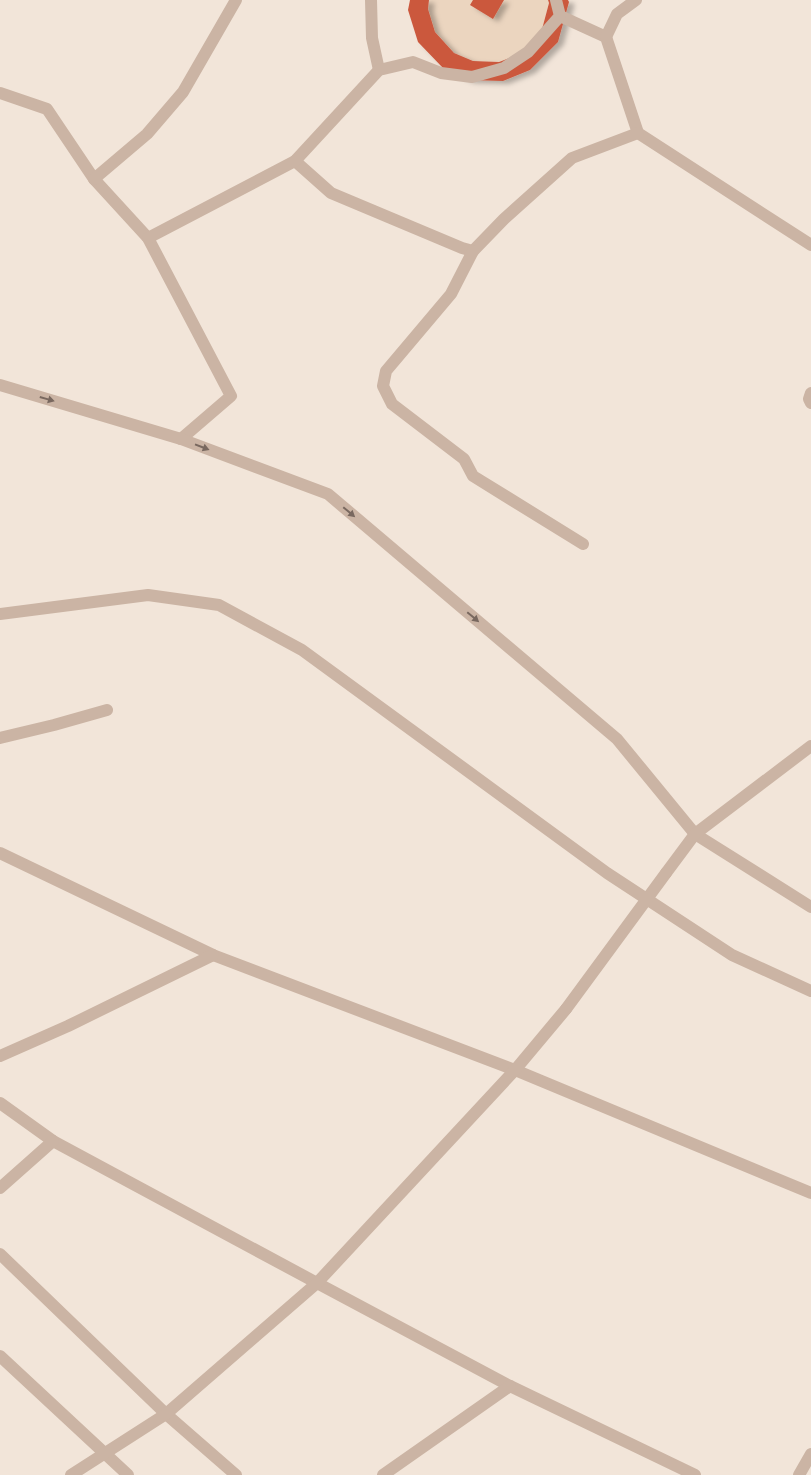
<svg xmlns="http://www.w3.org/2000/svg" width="811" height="1475" font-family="Commissioner,sans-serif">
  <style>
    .plaza { fill: #ebd5bf }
    .building { fill: #cb583e; filter: url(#shadow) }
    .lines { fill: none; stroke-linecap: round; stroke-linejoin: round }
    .minor { stroke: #cbb4a4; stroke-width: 12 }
    .minor-bridge { stroke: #cbb4a4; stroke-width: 12 }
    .oneway { fill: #79685f }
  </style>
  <defs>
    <filter id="shadow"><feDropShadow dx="5.5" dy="3" stdDeviation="2.5" flood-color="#0004"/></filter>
  </defs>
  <rect width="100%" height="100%" fill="#f2e5d9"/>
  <polygon class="plaza" points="429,0 548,0 549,3 541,33 520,54 499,62 473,61 454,53 435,32 428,9"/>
  <g class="building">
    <polygon points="410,0 429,0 428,9 435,32 454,53 473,61 499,62 520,54 541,33 549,3 548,0 568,0 569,2 558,42 530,70 503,81 469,80 443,68 418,42 408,10"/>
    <polygon points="473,0 504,0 493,19 470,5"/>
  </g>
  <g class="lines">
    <g class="minor">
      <polyline points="371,0 372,38 379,70"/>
      <polyline points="560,16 606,37 638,133 811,245"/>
      <polyline points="606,37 617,14 636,0"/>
      <polyline points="0,93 47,109 94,179 148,238 231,396 181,439"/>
      <polyline points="295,161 331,193 462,248 473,251 504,219 572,158 638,133"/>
      <polyline points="94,179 147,134 183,92 236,0"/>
      <polyline points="148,238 295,161 379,70 413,62 441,73 472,77 504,68 528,52 560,16 556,0"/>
      <polyline points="473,251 451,294 386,371 383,386 392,404 464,459 473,476 583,544"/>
      <polyline points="0,385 181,439 328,494 617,739 695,834 811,907"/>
      <polyline points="811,393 809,399 811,403"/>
      <polyline points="0,614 148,595 219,605 302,650 607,873 732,955 811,991"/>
      <polyline points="0,738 54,725 107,710"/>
      <polyline points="0,853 213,955 515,1070 811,1193"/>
      <polyline points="666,873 695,834 811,746"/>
      <polyline points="0,1056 68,1026 213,955"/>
      <polyline points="0,1103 53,1141 317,1283 510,1386 695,1475"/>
      <polyline points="0,1188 53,1141"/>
      <polyline points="0,1254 166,1414 236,1475"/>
      <polyline points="0,1356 128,1475"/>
      <polyline points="71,1475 166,1414 317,1283 515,1070 566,1009"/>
      <polyline points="383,1475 510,1386"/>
      <polyline points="799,1475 811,1454"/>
    </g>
    <polyline class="minor-bridge" points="566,1009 666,873"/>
  </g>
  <defs><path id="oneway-solid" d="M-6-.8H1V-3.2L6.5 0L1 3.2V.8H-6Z" transform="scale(1.25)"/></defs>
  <g class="oneway">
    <use href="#oneway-solid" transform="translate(47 399) rotate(16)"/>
    <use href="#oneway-solid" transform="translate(202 447) rotate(21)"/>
    <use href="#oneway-solid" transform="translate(349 512) rotate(40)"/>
    <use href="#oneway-solid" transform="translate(473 617) rotate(40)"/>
  </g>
</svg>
